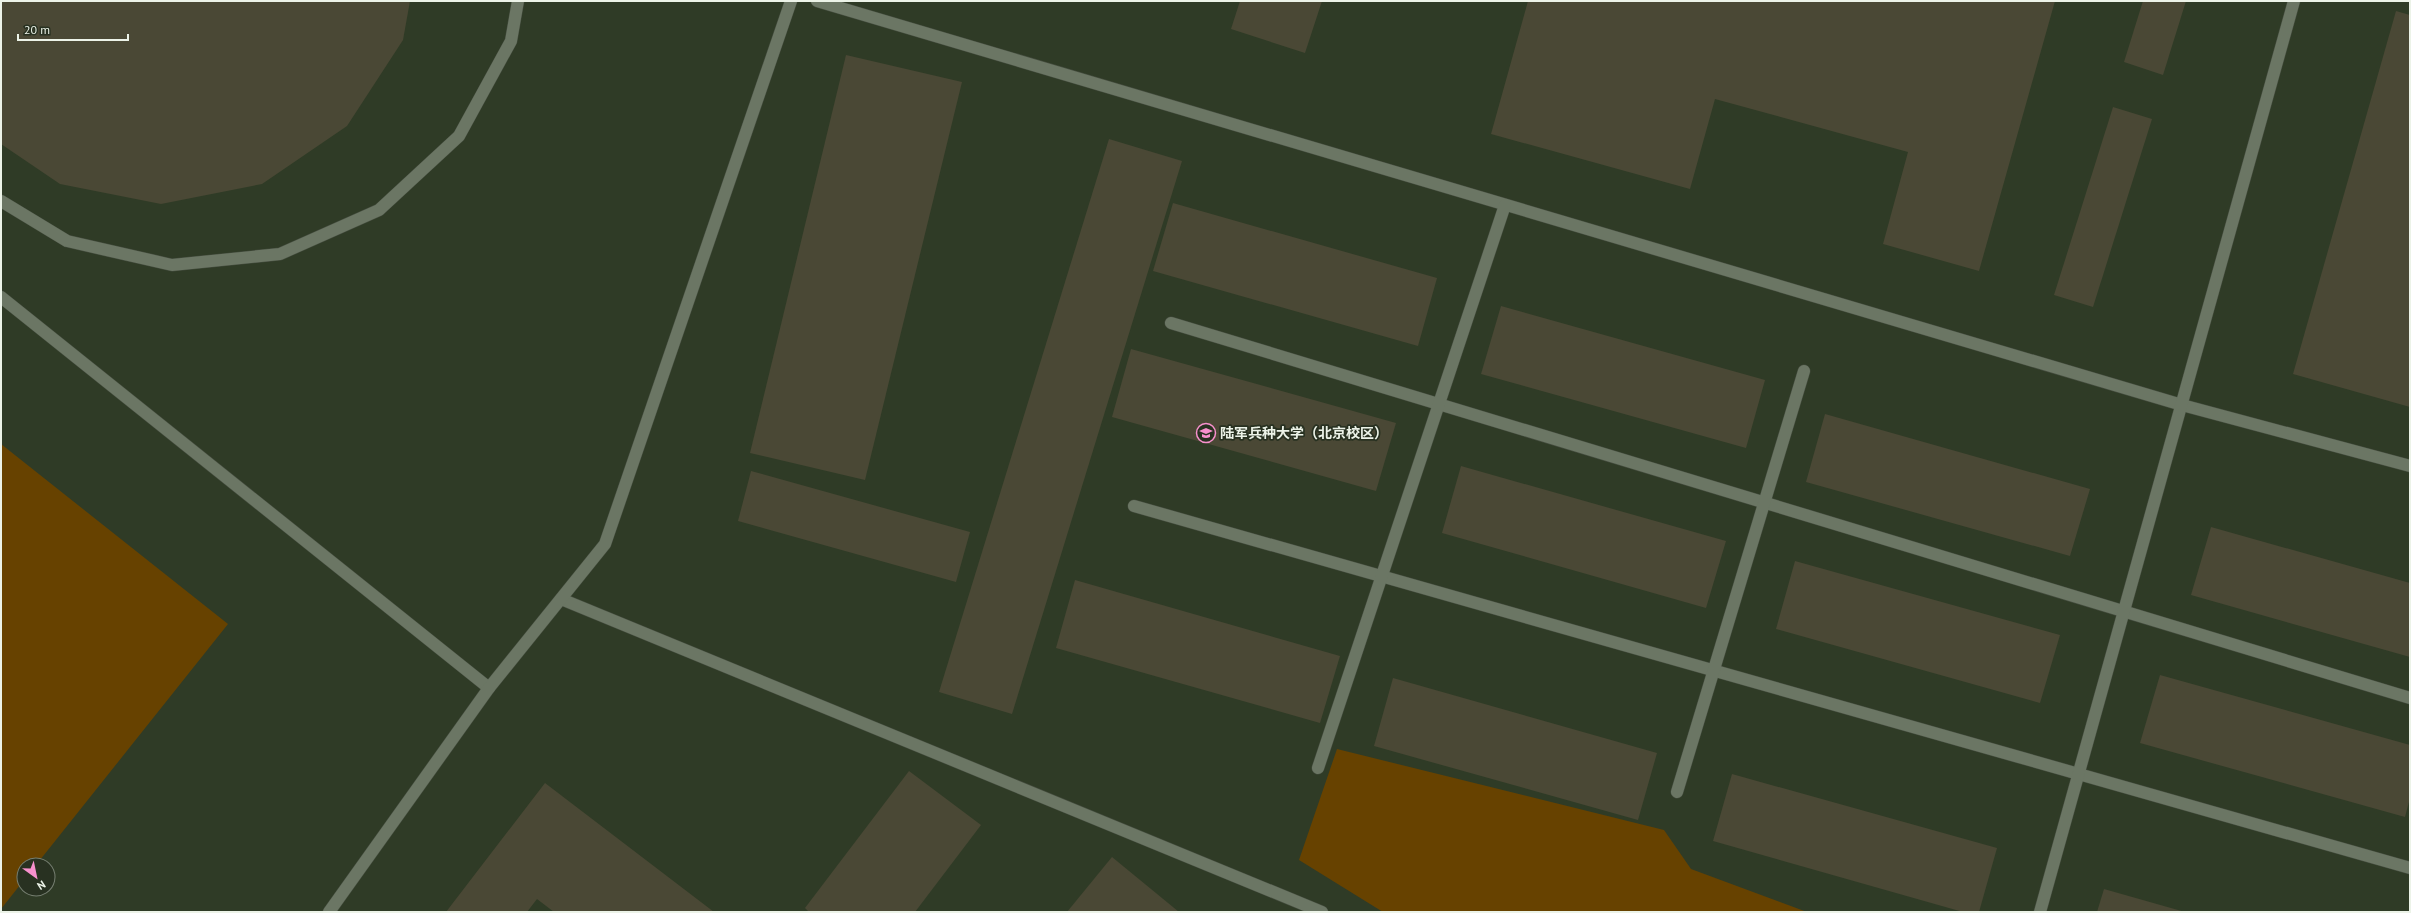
<svg xmlns="http://www.w3.org/2000/svg" width="2411" height="913" font-family="'PT Sans','Noto Sans SC',sans-serif">
  <style>
    .built { fill: #2f3b26; fill-rule: evenodd }
    .green { fill: #674200 }
    .building { fill: #4a4835 }
    .lines { fill: none; stroke-linecap: round; stroke-linejoin: round }
    .lane-casing { stroke: #454d3f; stroke-width: 13 }
    .lane { stroke: #6b7664; stroke-width: 12 }
    .labels { text-anchor: middle; stroke-width: 3.5; stroke-linejoin: round; paint-order: stroke }
    .poi-label { font-size: 14px; font-weight: bold; fill: #ecf3e8; stroke: #283121; text-anchor: start }
  </style>
  <rect width="100%" height="100%" fill="#283121"/>
  <path class="built" d="M1 1H2410V912H1ZM24 865H48V889H24Z"/>
  <g class="green">
    <polygon points="1,444 228,624 36,865 24,865 24,880 1,909"/>
    <polygon points="1337,749 1664,830 1691,869 1807,912 1383,912 1299,860"/>
  </g>
  <g class="building">
    <polygon points="1,1 410,1 403,40 347,126 262,184 161,204 60,184 1,144"/>
    <polygon points="1240,1 1322,1 1305,53 1231,29"/>
    <polygon points="1528,1 2055,1 1979,271 1883,244 1908,152 1715,99 1690,189 1491,134"/>
    <polygon points="2143,1 2186,1 2163,75 2124,62"/>
    <polygon points="2396,11 2410,15 2410,407 2293,374"/>
    <polygon points="846,55 962,82 865,480 750,453"/>
    <polygon points="2113,107 2152,119 2093,307 2054,295"/>
    <polygon points="1109,139 1182,161 1012,714 939,692"/>
    <polygon points="1173,203 1437,278 1418,346 1153,271"/>
    <polygon points="1501,306 1765,380 1746,448 1481,374"/>
    <polygon points="1131,349 1396,423 1376,491 1112,417"/>
    <polygon points="1825,414 2090,489 2070,556 1806,482"/>
    <polygon points="1461,466 1726,541 1706,608 1442,533"/>
    <polygon points="751,471 970,532 956,582 738,521"/>
    <polygon points="2211,527 2410,583 2410,657 2191,595"/>
    <polygon points="1795,561 2060,635 2040,703 1776,629"/>
    <polygon points="1075,580 1340,656 1320,723 1056,648"/>
    <polygon points="2160,675 2410,745 2410,798 2405,817 2140,743"/>
    <polygon points="1393,678 1657,753 1638,820 1374,746"/>
    <polygon points="909,771 981,825 915,912 809,912 805,908"/>
    <polygon points="1732,774 1997,848 1979,912 1963,912 1713,841"/>
    <polygon points="545,783 714,912 554,912 537,899 527,912 446,912"/>
    <polygon points="1112,857 1179,912 1067,912"/>
    <polygon points="2104,889 2185,912 2097,912"/>
  </g>
  <g class="lines">
    <defs>
      <g id="lane">
        <polyline points="817,1 2182,405 2410,466"/>
        <polyline points="1,201 67,241 172,265 280,254 379,210 459,136 511,41 518,1"/>
        <polyline points="1,297 489,688"/>
        <polyline points="1171,323 2410,698"/>
        <polyline points="1134,506 2410,868"/>
        <polyline points="561,599 1322,912"/>
        <polyline points="1318,768 1505,205"/>
        <polyline points="1677,792 1804,371"/>
        <polyline points="329,912 489,688 605,544 791,1"/>
        <polyline points="2040,912 2294,1"/>
      </g>
    </defs>
    <use href="#lane" class="lane-casing"/>
    <use href="#lane" class="lane"/>
  </g>
  <defs>
    <symbol id="university-ring" viewBox="-11 -11 22 22"><circle r="9.5" fill="#283121" stroke="#f790cd" stroke-width="1.5"/><path d="M0-5L7-2L0 1L-7-2ZM-4 1L0 2.5L4 1V4Q0 6-4 4Z" fill="#f790cd"/></symbol>
  </defs>
  <g fill-rule="evenodd">
    <use href="#university-ring" x="1195" y="422" width="22" height="22"/>
  </g>
  <g class="labels">
    <g class="poi-label">
      <text x="1220" y="438">陆军兵种大学（北京校区）</text>
    </g>
  </g>
  <rect width="2411" height="913" fill="none" stroke="#ecf3e8" stroke-width="4"/>
  <g transform="translate(36 877) rotate(147)"><circle r="19" fill="#283121" stroke="#767f71"/>
  <path d="M0-3L7 15L0 10L-7 15Z" fill="#f790cd"/>
  <text y="-6" font-size="11" font-weight="bold" text-anchor="middle" fill="#ecf3e8">N</text>
  </g>
  <path d="M18 34v6h110v-6" fill="none" stroke="#ecf3e8" stroke-width="2"/>
  <text x="24" y="34" font-size="12" fill="#ecf3e8" stroke="#283121" stroke-width="3" paint-order="stroke">20 m</text>
</svg>
